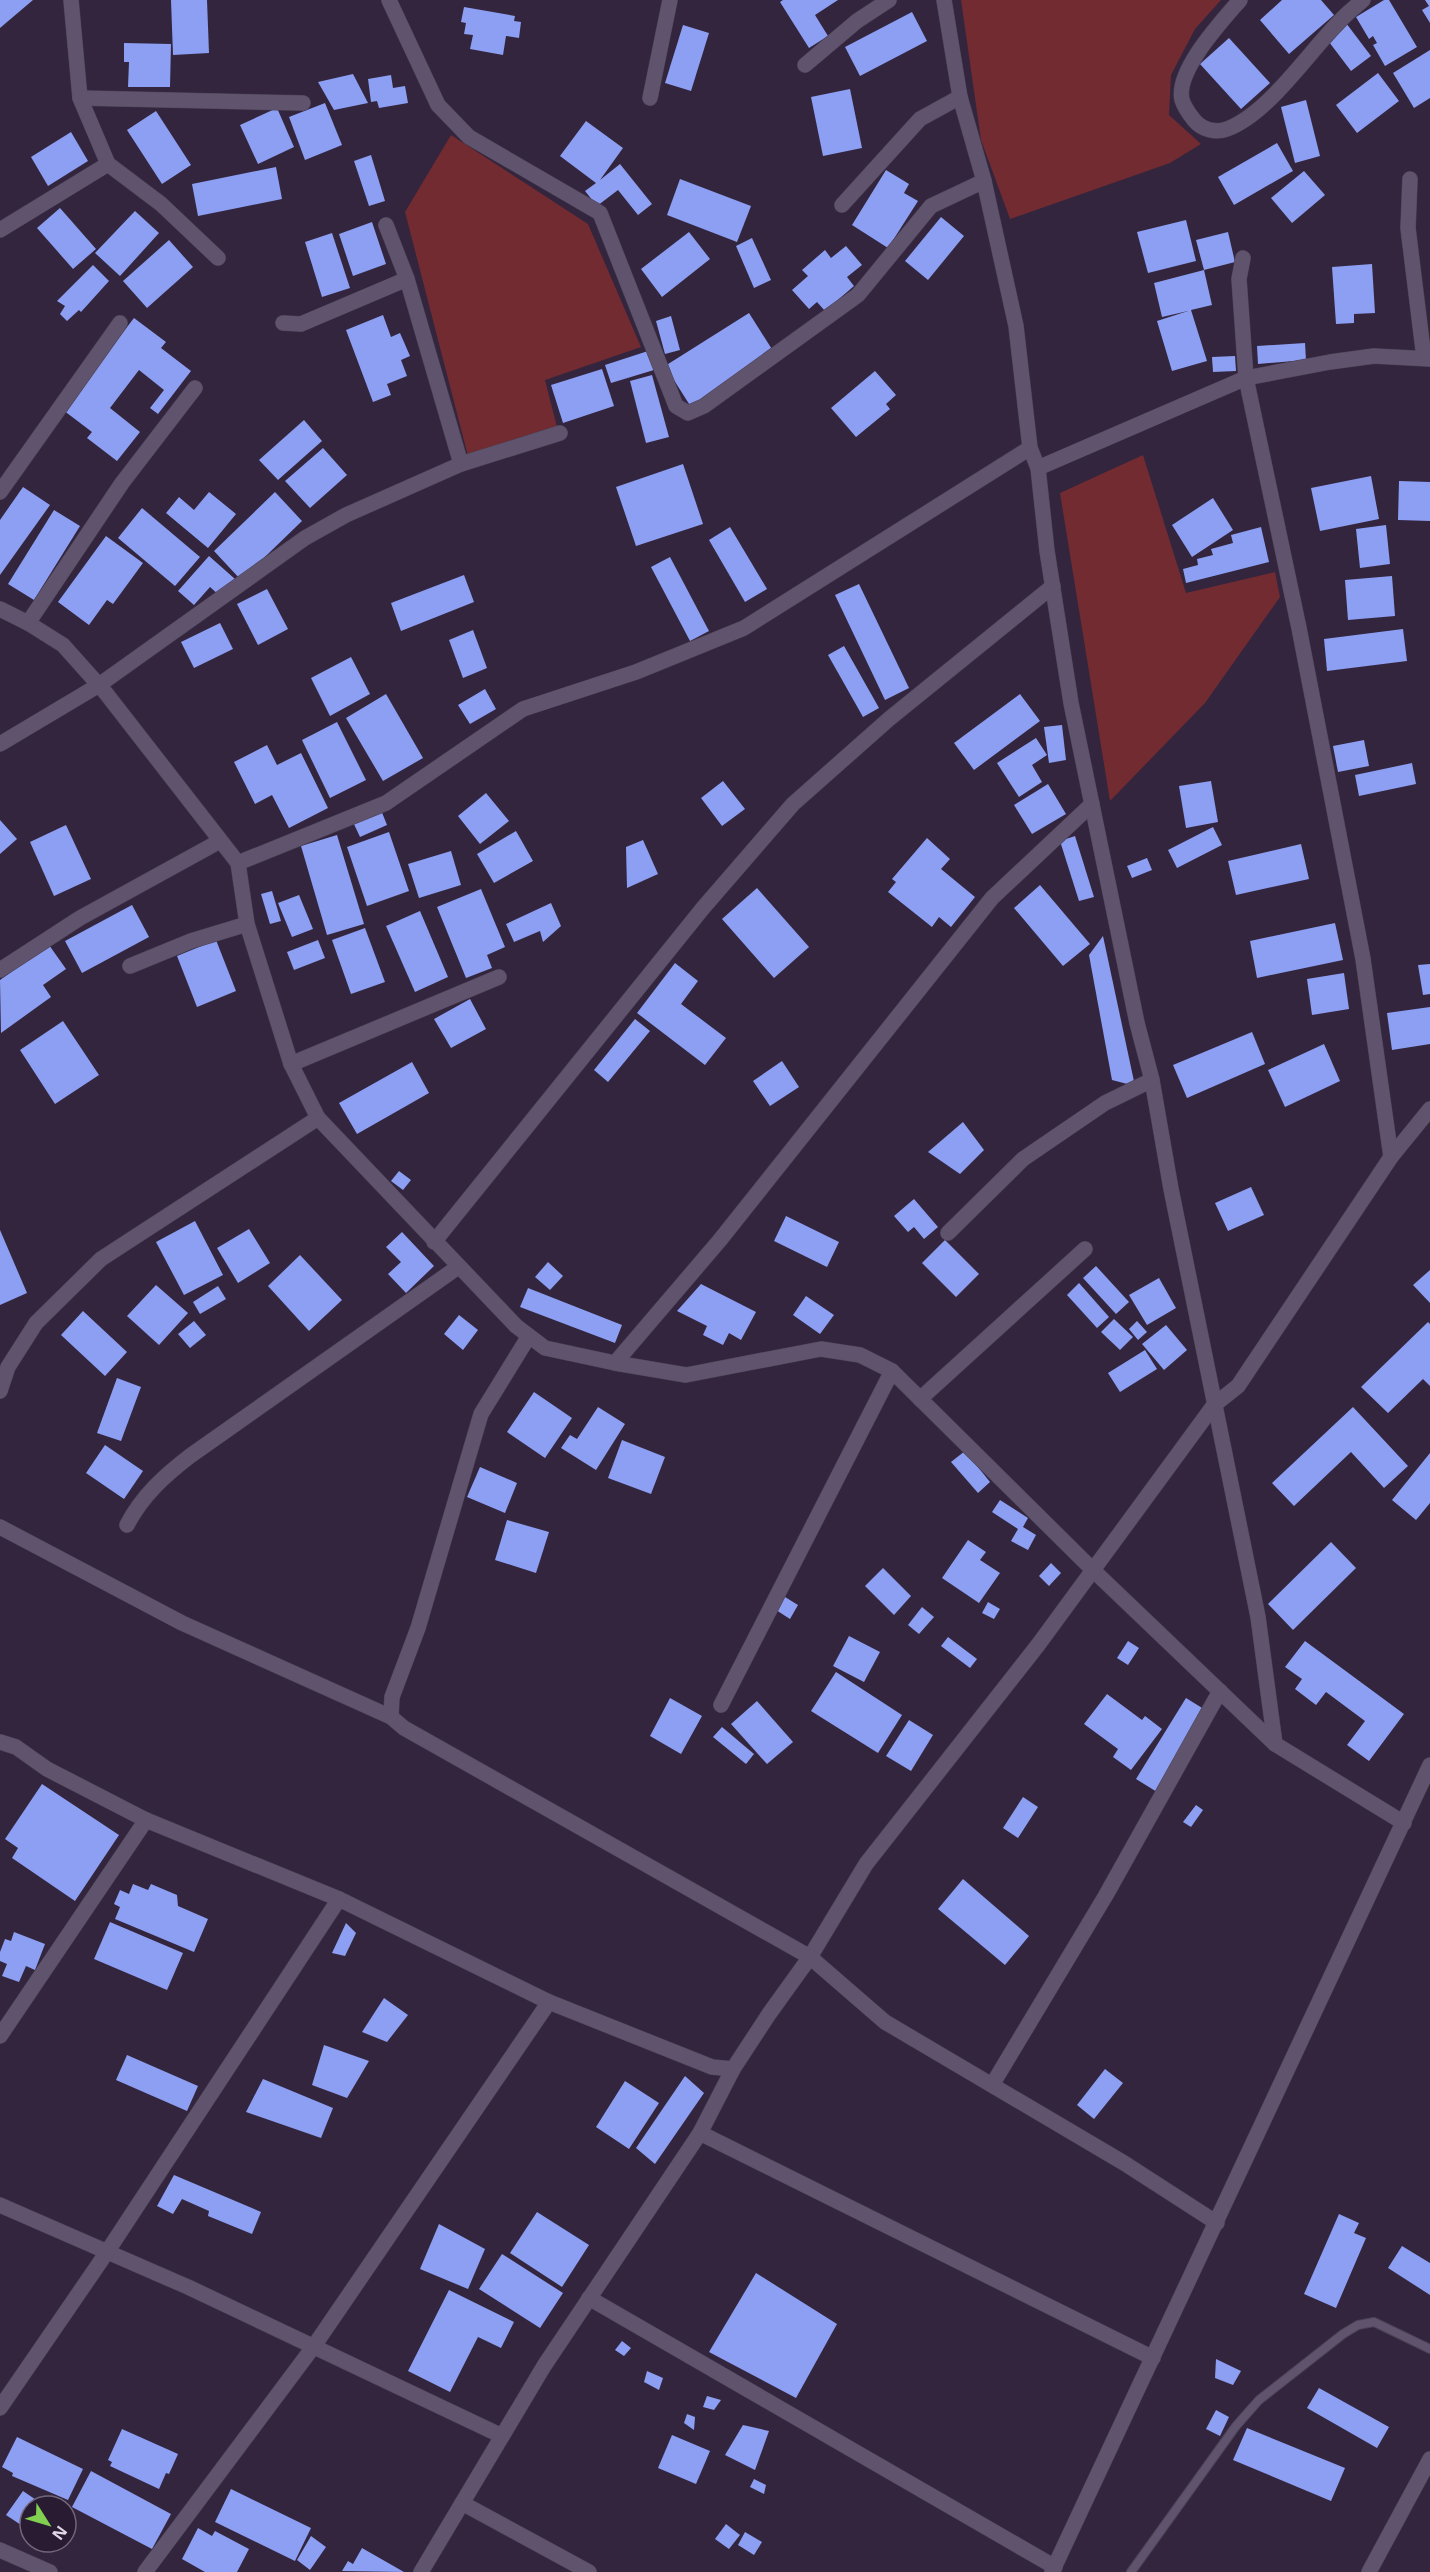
<svg xmlns="http://www.w3.org/2000/svg" width="1430" height="2572" font-family="'Open Sans',sans-serif">
  <style>
    .green { fill: #722b31 }
    .building { fill: #8d9ff3 }
    .lines { fill: none; stroke-linecap: round; stroke-linejoin: round }
    .lane-casing { stroke: #4c4256; stroke-width: 10 }
    .street-casing { stroke: #4c4256; stroke-width: 16 }
    .lane { stroke: #60536d; stroke-width: 8 }
    .street { stroke: #60536d; stroke-width: 15 }
  </style>
  <rect width="100%" height="100%" fill="#32253d"/>
  <g class="green">
    <polygon points="961,0 1221,0 1195,29 1171,75 1169,115 1201,144 1170,163 1010,219 981,140"/>
    <polygon points="451,135 588,224 641,347 545,380 557,427 468,456 405,212"/>
    <polygon points="1143,455 1186,593 1275,572 1280,597 1205,703 1110,801 1060,493"/>
  </g>
  <g class="building">
    <polygon points="0,0 33,0 0,28"/>
    <polygon points="171,0 207,0 209,53 173,55"/>
    <polygon points="783,0 838,0 815,15 828,36 809,48 780,2"/>
    <polygon points="1282,0 1321,0 1334,15 1289,54 1260,20"/>
    <polygon points="1384,0 1389,0 1417,47 1385,66 1373,45 1377,43 1373,36 1369,39 1356,17"/>
    <polygon points="1425,0 1430,0 1430,23 1422,10 1429,6"/>
    <polygon points="464,7 515,16 514,21 521,22 519,38 506,36 503,55 470,49 473,35 464,34 466,23 461,22"/>
    <polygon points="912,12 927,41 860,76 845,47"/>
    <polygon points="1346,23 1371,56 1351,71 1326,38"/>
    <polygon points="683,25 709,33 691,91 665,83"/>
    <polygon points="1229,38 1270,83 1241,109 1200,64"/>
    <polygon points="124,43 171,44 170,87 128,87 129,62 124,62"/>
    <polygon points="1430,50 1430,98 1414,108 1393,73"/>
    <polygon points="1378,73 1399,101 1357,133 1336,105"/>
    <polygon points="353,74 368,103 334,110 318,82"/>
    <polygon points="391,75 393,88 405,86 408,103 379,108 377,101 371,102 368,79"/>
    <polygon points="850,89 862,148 823,156 811,97"/>
    <polygon points="1306,100 1320,156 1295,163 1281,107"/>
    <polygon points="325,103 342,145 305,160 289,117"/>
    <polygon points="277,108 294,147 258,164 240,125"/>
    <polygon points="156,111 191,165 162,184 127,130"/>
    <polygon points="586,121 623,148 600,180 620,164 652,204 638,215 618,190 597,206 585,191 596,183 560,156"/>
    <polygon points="71,132 88,161 48,186 31,157"/>
    <polygon points="1277,143 1293,171 1234,205 1218,177"/>
    <polygon points="371,155 385,201 369,206 354,161"/>
    <polygon points="276,167 282,199 198,216 192,184"/>
    <polygon points="886,170 909,184 904,193 918,201 888,248 852,225"/>
    <polygon points="1304,171 1325,195 1292,223 1271,198"/>
    <polygon points="680,179 751,206 737,242 667,215"/>
    <polygon points="60,208 96,249 73,269 37,228"/>
    <polygon points="135,211 159,233 120,276 95,253"/>
    <polygon points="941,217 964,236 928,280 905,261"/>
    <polygon points="1186,220 1196,261 1148,273 1137,232"/>
    <polygon points="372,222 386,264 353,276 339,234"/>
    <polygon points="689,232 710,259 662,297 641,269"/>
    <polygon points="1228,232 1235,262 1204,270 1196,240"/>
    <polygon points="332,233 350,288 322,297 305,242"/>
    <polygon points="752,238 771,280 754,288 736,246"/>
    <polygon points="169,240 193,267 147,308 123,281"/>
    <polygon points="846,246 862,265 847,277 854,286 825,311 817,302 809,309 792,290 808,276 802,270 825,250 831,258"/>
    <polygon points="1372,264 1375,313 1354,314 1354,323 1336,324 1332,267"/>
    <polygon points="93,265 109,281 81,312 79,310 67,321 60,314 65,306 57,301"/>
    <polygon points="1204,270 1212,305 1191,310 1207,361 1172,371 1157,321 1188,311 1162,317 1154,283"/>
    <polygon points="749,313 775,354 691,407 665,366"/>
    <polygon points="383,315 391,337 400,333 410,356 401,360 407,376 387,384 391,395 373,402 346,330"/>
    <polygon points="671,316 680,350 665,354 656,321"/>
    <polygon points="134,318 166,342 161,348 191,371 158,414 150,408 164,390 139,370 110,408 140,432 117,461 87,438 92,432 63,410"/>
    <polygon points="1305,343 1306,360 1258,364 1257,346"/>
    <polygon points="648,351 654,370 611,383 605,365"/>
    <polygon points="1235,356 1236,371 1213,372 1212,357"/>
    <polygon points="602,369 614,406 563,423 551,385"/>
    <polygon points="875,371 896,395 886,404 890,409 856,437 831,408"/>
    <polygon points="652,375 669,437 646,443 630,381"/>
    <polygon points="304,420 322,441 278,480 259,460"/>
    <polygon points="323,448 347,475 310,508 285,481"/>
    <polygon points="683,464 703,524 636,546 616,487"/>
    <polygon points="1371,476 1379,519 1320,531 1311,488"/>
    <polygon points="1399,481 1430,482 1430,521 1398,520"/>
    <polygon points="23,487 50,505 0,575 0,520"/>
    <polygon points="209,492 236,514 208,548 166,513 179,497 194,510"/>
    <polygon points="275,492 302,521 241,580 214,551"/>
    <polygon points="1213,498 1233,530 1192,557 1172,525"/>
    <polygon points="142,508 200,557 175,586 118,538"/>
    <polygon points="54,510 80,526 34,600 8,584"/>
    <polygon points="1386,525 1390,564 1360,568 1356,529"/>
    <polygon points="730,527 767,589 745,602 709,540"/>
    <polygon points="1261,527 1269,562 1186,583 1183,569 1198,565 1197,559 1213,555 1211,549 1233,543 1231,535"/>
    <polygon points="106,536 143,563 113,604 107,600 89,625 58,602"/>
    <polygon points="209,556 235,579 220,596 210,587 194,605 178,591"/>
    <polygon points="670,557 709,631 690,641 651,567"/>
    <polygon points="464,575 474,602 401,631 391,603"/>
    <polygon points="1392,576 1395,616 1348,620 1345,580"/>
    <polygon points="859,584 909,688 885,700 835,595"/>
    <polygon points="267,589 288,629 258,645 237,604"/>
    <polygon points="220,623 233,649 194,668 181,642"/>
    <polygon points="1403,629 1407,661 1327,671 1324,639"/>
    <polygon points="473,630 487,668 463,678 449,640"/>
    <polygon points="844,646 879,708 863,717 828,655"/>
    <polygon points="351,657 370,694 330,716 311,678"/>
    <polygon points="485,689 496,709 470,724 458,705"/>
    <polygon points="386,694 423,758 383,781 346,718"/>
    <polygon points="1020,694 1040,721 974,770 954,743"/>
    <polygon points="337,722 366,780 330,798 302,740"/>
    <polygon points="1062,725 1066,760 1049,763 1044,727"/>
    <polygon points="1036,738 1047,755 1032,765 1042,782 1019,797 997,763"/>
    <polygon points="1364,740 1369,766 1338,772 1333,746"/>
    <polygon points="267,745 277,765 301,753 328,808 289,828 272,795 255,804 234,762"/>
    <polygon points="1412,763 1416,784 1359,796 1355,775"/>
    <polygon points="723,781 745,809 722,826 701,798"/>
    <polygon points="1211,781 1218,822 1186,828 1179,786"/>
    <polygon points="1048,784 1066,814 1032,834 1014,805"/>
    <polygon points="486,793 509,821 480,844 458,816"/>
    <polygon points="381,810 387,825 360,837 353,822"/>
    <polygon points="0,820 17,839 0,854"/>
    <polygon points="66,825 91,879 54,896 30,842"/>
    <polygon points="1213,827 1222,845 1177,868 1168,850"/>
    <polygon points="516,831 533,861 494,883 477,854"/>
    <polygon points="389,832 409,891 367,906 347,847"/>
    <polygon points="337,835 364,924 327,935 301,846"/>
    <polygon points="1075,836 1094,897 1079,901 1060,841"/>
    <polygon points="927,838 950,859 941,869 975,897 951,927 939,917 932,927 888,892 896,882 892,879"/>
    <polygon points="643,840 658,874 627,888 626,847"/>
    <polygon points="1301,844 1309,879 1236,895 1228,861"/>
    <polygon points="451,851 461,885 419,898 408,864"/>
    <polygon points="1147,858 1152,870 1132,878 1127,866"/>
    <polygon points="1040,885 1090,944 1063,966 1014,908"/>
    <polygon points="757,888 809,947 774,978 722,919"/>
    <polygon points="481,889 505,947 487,955 492,968 466,978 437,907"/>
    <polygon points="272,891 281,921 270,924 261,894"/>
    <polygon points="299,895 313,929 292,937 278,903"/>
    <polygon points="551,903 561,926 543,942 540,931 514,942 506,924"/>
    <polygon points="132,905 149,937 82,973 65,941"/>
    <polygon points="420,911 448,977 415,992 386,926"/>
    <polygon points="1335,923 1343,960 1257,978 1250,941"/>
    <polygon points="365,928 385,982 351,994 332,940"/>
    <polygon points="1103,936 1135,1086 1112,1080 1089,955"/>
    <polygon points="216,940 236,991 197,1007 177,956"/>
    <polygon points="318,940 325,958 294,970 287,952"/>
    <polygon points="49,945 66,969 43,985 51,997 1,1033 0,980"/>
    <polygon points="675,963 698,981 681,1004 726,1038 705,1065 637,1013"/>
    <polygon points="1430,964 1430,994 1423,995 1418,965"/>
    <polygon points="1344,973 1349,1009 1312,1015 1307,979"/>
    <polygon points="470,999 486,1029 451,1048 434,1019"/>
    <polygon points="1430,1007 1430,1044 1392,1050 1387,1013"/>
    <polygon points="635,1019 650,1031 608,1082 594,1070"/>
    <polygon points="63,1021 99,1075 55,1104 20,1050"/>
    <polygon points="1252,1032 1265,1064 1187,1098 1173,1065"/>
    <polygon points="1324,1044 1340,1081 1285,1107 1268,1070"/>
    <polygon points="782,1061 799,1087 770,1106 753,1081"/>
    <polygon points="412,1062 429,1093 357,1134 339,1103"/>
    <polygon points="963,1122 984,1150 960,1174 928,1152"/>
    <polygon points="399,1171 411,1180 403,1190 391,1181"/>
    <polygon points="1251,1187 1264,1215 1228,1231 1215,1203"/>
    <polygon points="914,1199 938,1227 924,1239 914,1227 908,1232 894,1216"/>
    <polygon points="786,1216 839,1242 827,1267 774,1241"/>
    <polygon points="195,1221 223,1275 184,1295 156,1242"/>
    <polygon points="249,1229 270,1263 238,1283 217,1248"/>
    <polygon points="0,1230 27,1293 0,1305"/>
    <polygon points="402,1232 434,1266 406,1293 388,1274 401,1262 386,1247"/>
    <polygon points="945,1240 979,1274 956,1297 922,1263"/>
    <polygon points="300,1255 342,1300 309,1331 268,1286"/>
    <polygon points="548,1262 563,1276 550,1290 535,1277"/>
    <polygon points="1096,1266 1129,1302 1116,1314 1083,1278"/>
    <polygon points="1430,1270 1430,1303 1413,1285"/>
    <polygon points="1159,1278 1176,1308 1147,1325 1129,1295"/>
    <polygon points="1079,1283 1109,1317 1097,1328 1067,1295"/>
    <polygon points="701,1284 756,1312 741,1340 729,1333 723,1345 703,1335 707,1326 677,1311"/>
    <polygon points="156,1285 188,1313 159,1345 127,1316"/>
    <polygon points="218,1286 226,1299 200,1314 193,1302"/>
    <polygon points="528,1288 622,1325 615,1343 520,1307"/>
    <polygon points="806,1296 834,1315 820,1334 793,1315"/>
    <polygon points="83,1311 127,1352 105,1376 61,1335"/>
    <polygon points="459,1315 478,1330 463,1350 444,1334"/>
    <polygon points="1114,1319 1133,1337 1120,1350 1101,1332"/>
    <polygon points="194,1321 206,1335 190,1348 178,1334"/>
    <polygon points="1137,1321 1147,1332 1138,1340 1129,1329"/>
    <polygon points="1428,1322 1430,1324 1430,1386 1423,1379 1388,1413 1361,1387"/>
    <polygon points="1166,1325 1187,1350 1164,1370 1142,1344"/>
    <polygon points="1145,1350 1157,1369 1120,1392 1108,1373"/>
    <polygon points="117,1378 141,1387 121,1441 97,1433"/>
    <polygon points="534,1392 572,1418 545,1458 507,1432"/>
    <polygon points="598,1407 625,1424 596,1470 561,1448 570,1435 577,1439"/>
    <polygon points="1353,1407 1408,1466 1384,1488 1351,1452 1294,1506 1272,1483"/>
    <polygon points="622,1440 665,1457 651,1494 608,1478"/>
    <polygon points="105,1445 143,1471 124,1499 86,1473"/>
    <polygon points="965,1451 990,1482 978,1493 951,1462"/>
    <polygon points="1430,1453 1430,1503 1416,1520 1392,1500"/>
    <polygon points="480,1467 517,1483 505,1513 467,1497"/>
    <polygon points="1000,1500 1028,1518 1023,1527 1036,1535 1028,1550 1011,1541 1018,1529 992,1512"/>
    <polygon points="507,1520 549,1532 536,1573 495,1560"/>
    <polygon points="968,1540 986,1552 980,1560 1000,1573 979,1603 942,1578"/>
    <polygon points="1331,1542 1356,1568 1293,1630 1268,1604"/>
    <polygon points="1051,1563 1061,1573 1049,1586 1039,1576"/>
    <polygon points="883,1568 911,1596 894,1615 865,1586"/>
    <polygon points="785,1597 798,1605 790,1619 776,1610"/>
    <polygon points="988,1602 1000,1609 994,1619 982,1613"/>
    <polygon points="922,1607 934,1617 919,1634 908,1625"/>
    <polygon points="849,1636 880,1652 864,1682 833,1666"/>
    <polygon points="948,1637 977,1659 970,1668 941,1646"/>
    <polygon points="1128,1641 1139,1648 1128,1665 1117,1658"/>
    <polygon points="1305,1641 1404,1714 1369,1761 1347,1745 1365,1721 1326,1692 1316,1705 1295,1689 1302,1679 1285,1667"/>
    <polygon points="836,1672 902,1715 878,1753 811,1711"/>
    <polygon points="1107,1694 1142,1720 1145,1716 1162,1729 1131,1770 1113,1757 1118,1749 1084,1724"/>
    <polygon points="670,1698 702,1716 681,1754 650,1736"/>
    <polygon points="1186,1698 1207,1711 1157,1792 1136,1779"/>
    <polygon points="757,1701 793,1742 767,1764 731,1724"/>
    <polygon points="909,1720 933,1735 911,1771 886,1756"/>
    <polygon points="722,1727 754,1754 746,1764 713,1737"/>
    <polygon points="42,1784 119,1835 75,1901 12,1858 18,1848 5,1839"/>
    <polygon points="1023,1797 1038,1807 1018,1838 1003,1828"/>
    <polygon points="1196,1805 1203,1810 1191,1827 1183,1822"/>
    <polygon points="963,1879 1029,1936 1005,1965 938,1909"/>
    <polygon points="133,1884 148,1890 151,1884 177,1895 178,1906 208,1919 194,1952 115,1919 120,1907 114,1904 120,1890 129,1894"/>
    <polygon points="110,1922 183,1953 167,1990 94,1959"/>
    <polygon points="346,1923 356,1933 345,1956 332,1953"/>
    <polygon points="14,1932 45,1944 35,1970 26,1966 19,1982 2,1976 7,1964 0,1961 0,1952 5,1939 11,1941"/>
    <polygon points="384,1998 408,2015 387,2042 362,2032"/>
    <polygon points="324,2045 369,2061 347,2098 312,2085"/>
    <polygon points="127,2055 198,2086 187,2111 116,2080"/>
    <polygon points="1105,2069 1123,2083 1094,2119 1077,2105"/>
    <polygon points="685,2076 704,2093 655,2164 636,2148"/>
    <polygon points="263,2079 333,2108 321,2138 246,2112"/>
    <polygon points="625,2081 659,2103 629,2149 596,2127"/>
    <polygon points="174,2175 261,2212 252,2234 208,2216 209,2211 182,2199 173,2214 157,2206"/>
    <polygon points="537,2212 589,2245 562,2287 510,2253"/>
    <polygon points="1339,2214 1359,2223 1354,2233 1366,2238 1336,2308 1304,2294"/>
    <polygon points="439,2224 485,2249 468,2289 420,2269"/>
    <polygon points="1402,2246 1430,2263 1430,2295 1388,2268"/>
    <polygon points="502,2254 563,2293 540,2328 479,2289"/>
    <polygon points="756,2273 837,2324 796,2398 709,2352"/>
    <polygon points="449,2290 514,2322 501,2348 478,2337 450,2392 408,2371"/>
    <polygon points="622,2341 631,2348 624,2356 615,2350"/>
    <polygon points="1216,2359 1241,2371 1233,2385 1215,2378"/>
    <polygon points="647,2371 663,2378 659,2390 644,2382"/>
    <polygon points="1319,2388 1389,2427 1377,2448 1307,2408"/>
    <polygon points="707,2396 721,2400 714,2410 703,2407"/>
    <polygon points="1216,2410 1229,2417 1220,2436 1206,2429"/>
    <polygon points="687,2414 695,2417 694,2430 684,2423"/>
    <polygon points="743,2425 769,2431 755,2470 725,2455"/>
    <polygon points="1247,2428 1345,2468 1331,2501 1233,2460"/>
    <polygon points="122,2429 178,2454 169,2474 166,2473 159,2489 110,2466 112,2462 108,2460"/>
    <polygon points="672,2435 710,2451 696,2484 658,2468"/>
    <polygon points="17,2437 83,2469 68,2500 12,2476 13,2473 2,2467"/>
    <polygon points="91,2471 171,2514 152,2549 72,2507"/>
    <polygon points="754,2479 766,2485 764,2494 750,2487"/>
    <polygon points="231,2489 311,2528 295,2561 215,2522"/>
    <polygon points="23,2491 45,2506 30,2506 30,2531 6,2515"/>
    <polygon points="726,2524 740,2535 729,2549 715,2539"/>
    <polygon points="198,2528 212,2536 215,2531 249,2549 237,2572 205,2572 182,2559"/>
    <polygon points="745,2532 762,2542 754,2555 738,2545"/>
    <polygon points="311,2536 326,2547 310,2570 297,2560"/>
    <polygon points="362,2548 404,2572 342,2571 348,2561 353,2564"/>
  </g>
  <g class="lines">
    <defs>
      <polyline id="lane" points="1131,2572 1236,2426 1259,2400 1343,2334 1358,2325 1374,2322 1430,2349"/>
      <g id="street">
        <polyline points="71,0 80,98 108,164 161,204 218,258"/>
        <polyline points="389,0 438,105 469,137 600,213 676,406 688,413 704,406 858,295 931,206 984,181"/>
        <polyline points="944,0 960,97 984,181 1016,326 1030,448 1038,468 1047,551 1071,703 1137,1023 1152,1080 1171,1189 1258,1617 1275,1744"/>
        <path d="M1240 0C1222 21 1175 71 1182 100 1184 106 1190 115 1194 120 1202 130 1216 133 1227 129 1268 114 1308 53 1339 22 1346 14 1355 7 1363 0"/>
        <polyline points="805,65 857,21 889,0"/>
        <polyline points="80,98 303,103"/>
        <polyline points="650,98 670,0"/>
        <polyline points="1410,179 1408,228 1424,358"/>
        <polyline points="842,205 920,119 960,97"/>
        <polyline points="386,225 407,279 461,464"/>
        <polyline points="0,230 108,164"/>
        <polyline points="1243,258 1239,279 1246,378 1299,628 1363,959 1391,1157"/>
        <polyline points="283,323 301,324 407,279"/>
        <polyline points="1038,468 1246,378 1330,362 1374,356 1430,359"/>
        <polyline points="0,492 120,323"/>
        <polyline points="0,609 28,623 63,645 105,692 238,863 247,924 291,1064 318,1118 516,1326 545,1348 615,1363 686,1375 821,1349 860,1355 892,1371 1094,1571 1275,1744 1404,1823"/>
        <polyline points="28,623 122,483 195,388"/>
        <polyline points="0,744 99,685 305,538 346,515 461,464 560,433"/>
        <polyline points="238,863 386,803 523,709 636,672 744,628 1030,448"/>
        <polyline points="130,966 191,941 247,924"/>
        <polyline points="0,970 80,918 220,841"/>
        <polyline points="291,1064 499,977"/>
        <polyline points="948,1233 1023,1159 1105,1103 1152,1080"/>
        <polyline points="434,1242 703,908 793,804 889,719 1053,586"/>
        <polyline points="615,1363 720,1240 992,898 1092,804"/>
        <polyline points="0,1391 8,1367 36,1323 101,1259 318,1118"/>
        <polyline points="920,1399 1085,1249"/>
        <path d="M127 1525C142 1496 164 1476 190 1456L458 1267"/>
        <polyline points="0,1527 182,1623 391,1717 404,1728 810,1957 866,1864 1038,1645 1214,1405 1238,1386 1391,1157 1430,1109"/>
        <polyline points="721,1705 892,1371"/>
        <polyline points="391,1717 392,1697 418,1628 481,1414 529,1336"/>
        <polyline points="0,1742 16,1747 47,1769 146,1820 339,1899 549,2002 712,2067 733,2069 769,2014 810,1957 885,2022 1124,2163 1217,2223"/>
        <polyline points="0,2036 146,1820"/>
        <polyline points="992,2085 1106,1895 1220,1691"/>
        <polyline points="700,2133 1153,2358"/>
        <polyline points="0,2205 188,2287 502,2436"/>
        <polyline points="589,2298 1055,2567"/>
        <polyline points="0,2408 107,2252 339,1899"/>
        <polyline points="462,2503 589,2572"/>
        <polyline points="0,2550 50,2572"/>
        <polyline points="145,2572 314,2346 549,2002"/>
        <polyline points="421,2572 544,2366 700,2133 733,2069"/>
        <polyline points="1052,2572 1430,1765"/>
        <polyline points="1369,2572 1430,2459"/>
      </g>
    </defs>
    <use href="#lane" class="lane-casing"/>
    <use href="#street" class="street-casing"/>
    <use href="#lane" class="lane"/>
    <use href="#street" class="street"/>
  </g>
  <g transform="translate(48 2524) rotate(127)"><circle r="28" fill="#281b32" stroke="#71667a" stroke-width="1.5"/>
  <path d="M0-4.5L10 22L0 15L-10 22Z" fill="#81d050"/>
  <text y="-9" font-size="16" font-weight="bold" text-anchor="middle" fill="#dfd7e7">N</text>
  </g>
</svg>
